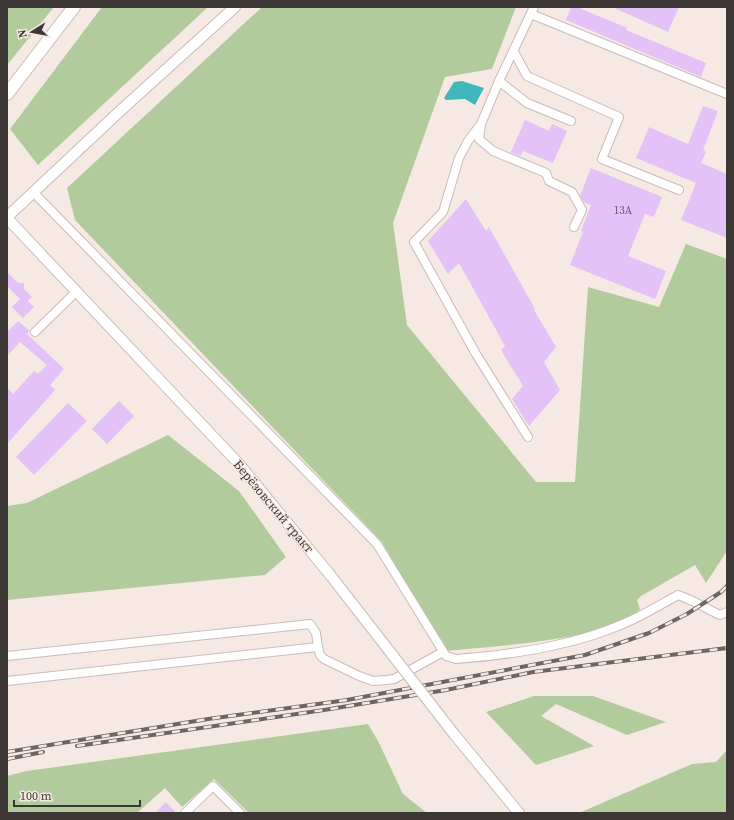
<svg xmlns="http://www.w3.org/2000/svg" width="734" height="820" font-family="'Source Serif 4',serif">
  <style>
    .green { fill: #b1cb9d }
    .water { fill: #41b7bd }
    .building { fill: #e4c1f7 }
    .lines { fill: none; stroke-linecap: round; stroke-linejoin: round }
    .minor-casing { stroke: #c9bcb7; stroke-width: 10 }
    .major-casing { stroke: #c9bcb7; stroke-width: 12 }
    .highway-casing { stroke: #c9bcb7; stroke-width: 14 }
    .minor { stroke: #fff; stroke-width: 8 }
    .major { stroke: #fff; stroke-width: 10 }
    .highway { stroke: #fff; stroke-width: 12 }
    .rail-casing { stroke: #6c6562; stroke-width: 4 }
    .rail { stroke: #f6e9e3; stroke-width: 2.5; stroke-dasharray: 8; stroke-linecap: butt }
    .major-bridge-casing { stroke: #c9bcb7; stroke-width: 12; stroke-linecap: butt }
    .major-bridge { stroke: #fff; stroke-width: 10 }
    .labels { text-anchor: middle; stroke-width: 3; stroke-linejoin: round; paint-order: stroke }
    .number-label { font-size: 11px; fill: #665a66 }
    .street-label { font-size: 13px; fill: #3c3735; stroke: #f6e9e3 }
  </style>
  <rect width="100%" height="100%" fill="#f6e9e3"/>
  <g class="green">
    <polygon points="7,7 54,7 7,65"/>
    <polygon points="102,7 208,7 38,165 10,129"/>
    <path d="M262 7H516L492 69 445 77 393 223 407 325 536 482H575L588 287 659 307 686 244 727 259V551L706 583 695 565 641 596 637 600 640 609C616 640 485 647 445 651L382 542 75 220 67 188Z"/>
    <polygon points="168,435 239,491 286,557 265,575 7,600 7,506 27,503"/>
    <polygon points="534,696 593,696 666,722 627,735 556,704 541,716 594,746 536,765 486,712"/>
    <polygon points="368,724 378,741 403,794 427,813 249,813 214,779 182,807 165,788 137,813 7,813 7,776 27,771"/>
    <polygon points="727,750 727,813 579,813 692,764 716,762"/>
  </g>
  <polygon class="water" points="462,81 484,88 475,105 465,99 446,100 444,98 454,82"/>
  <g class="building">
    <polygon points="571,7 577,7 627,28 626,30 706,63 701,77 566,20"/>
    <polygon points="612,7 679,7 668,32"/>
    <polygon points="703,106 718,111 703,150 706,152 701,163 727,174 727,238 681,220 696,183 636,158 649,127 688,144"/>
    <polygon points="525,120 549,131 552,124 567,131 553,163 523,151 520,156 511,152"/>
    <polygon points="591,168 662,197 654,217 645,214 628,256 666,271 655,299 570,265 583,232 581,231 591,205 584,202 580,196"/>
    <polygon points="466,199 486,231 489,227 535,309 534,310 556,347 544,362 560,390 529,426 512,399 523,386 501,350 505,346 459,263 448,274 428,241"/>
    <polygon points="7,272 18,283 24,283 24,289 32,297 28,301 34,307 23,318 12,307 20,299 7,286"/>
    <polygon points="18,321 30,331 27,334 64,369 50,385 55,390 7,444 7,387 13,394 34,371 38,374 47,365 20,342 7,356 7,332"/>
    <polygon points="119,401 134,416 107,444 92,429"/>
    <polygon points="68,403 87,421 34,475 16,457"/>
    <polygon points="166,802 176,813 155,813"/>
  </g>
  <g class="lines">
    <defs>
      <g id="minor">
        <polyline points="534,7 499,81 527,103 571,121"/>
        <polyline points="531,14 727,94"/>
        <polyline points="514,52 527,76 619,117 602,159 679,190"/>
        <polyline points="499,81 481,124 479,139 493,151 546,173 549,181 572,192 582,210 574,227"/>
        <polyline points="481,124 468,141 459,158 443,212 414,242 476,354 528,437"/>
        <path d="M34 193 377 544 446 656 456 659C511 655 567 647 618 626 639 618 658 606 678 595 693 600 705 608 720 615L727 612"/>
        <polyline points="35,332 77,291"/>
        <polyline points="318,647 320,655 324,659 359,676 373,681 386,680 394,679 443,652"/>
        <polyline points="7,656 310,624 316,633 318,647 7,681"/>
        <polyline points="185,813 213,786 240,813"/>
      </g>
      <g id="major">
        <polyline points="7,217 120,111 235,7"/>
        <polyline points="7,218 239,464 331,576 394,657"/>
        <polyline points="454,734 519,813"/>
      </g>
      <polyline id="highway" points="7,94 74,7"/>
    </defs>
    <use href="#minor" class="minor-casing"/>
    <use href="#major" class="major-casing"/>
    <use href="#highway" class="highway-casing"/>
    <use href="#minor" class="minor"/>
    <use href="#major" class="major"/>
    <use href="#highway" class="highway"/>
    <defs>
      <g id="rail">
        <polyline points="77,746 324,710 446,690 533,672 727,648"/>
        <polyline points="7,752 208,719 347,700 585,655 649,633 687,614 721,592 727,586"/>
        <polyline points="7,759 43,752"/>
      </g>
    </defs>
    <use href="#rail" class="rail-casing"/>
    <use href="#rail" class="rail"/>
    <defs>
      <polyline id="major-bridge" points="394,657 454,734"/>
    </defs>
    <use href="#major-bridge" class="major-bridge-casing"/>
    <use href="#major-bridge" class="major-bridge"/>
  </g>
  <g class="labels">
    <g class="number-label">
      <text x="623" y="214">13А</text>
    </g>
    <g class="street-label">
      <text transform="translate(274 506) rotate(50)" y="5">Берёзовский тракт</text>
    </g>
  </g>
  <rect width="734" height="820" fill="none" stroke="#3c3735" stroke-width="16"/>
  <g transform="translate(32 32) rotate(259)" stroke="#f6e9e3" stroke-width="3" paint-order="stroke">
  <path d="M0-3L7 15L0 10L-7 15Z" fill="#3c3735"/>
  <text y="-6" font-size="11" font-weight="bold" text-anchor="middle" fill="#3c3735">N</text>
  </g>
  <path d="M14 800v6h126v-6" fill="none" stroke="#3c3735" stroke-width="2"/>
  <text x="20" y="800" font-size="12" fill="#3c3735" stroke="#f6e9e3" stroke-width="3" paint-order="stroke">100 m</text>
</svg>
